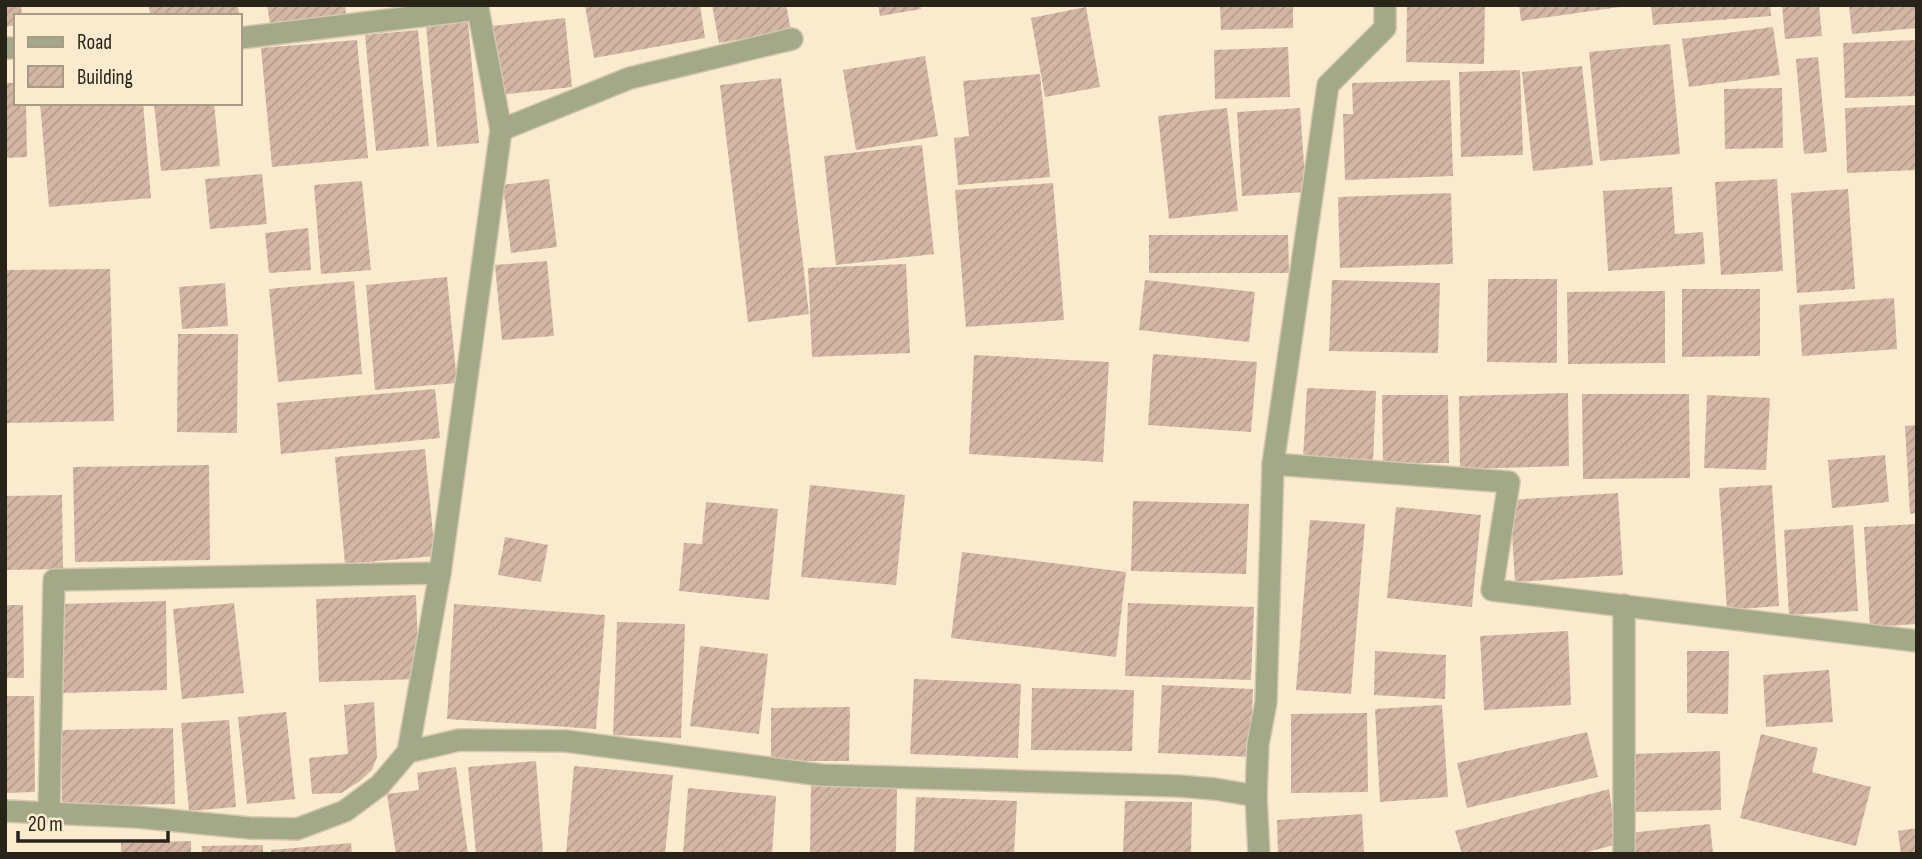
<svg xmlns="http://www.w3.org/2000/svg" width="1922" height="859" font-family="'Sofia Sans Condensed',sans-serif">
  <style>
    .building { fill: url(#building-hatch) }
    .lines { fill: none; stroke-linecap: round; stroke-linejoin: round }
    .street-casing { stroke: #d4c7ad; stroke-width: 24 }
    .street { stroke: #a3a889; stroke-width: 21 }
  </style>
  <defs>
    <pattern id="building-hatch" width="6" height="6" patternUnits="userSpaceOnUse" patternTransform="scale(1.75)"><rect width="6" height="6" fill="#d3b6a4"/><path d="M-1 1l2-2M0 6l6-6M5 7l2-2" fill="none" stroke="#b59c8d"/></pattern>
  </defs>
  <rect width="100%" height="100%" fill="#faebce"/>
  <g class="building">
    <polygon points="5,5 21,5 22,16 16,16 16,25 5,27"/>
    <polygon points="149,5 238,5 239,16 150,16"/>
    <polygon points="267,5 345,5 346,14 270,23"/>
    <polygon points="585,5 700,5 705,38 594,58"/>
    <polygon points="712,5 786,5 791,30 719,43"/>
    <polygon points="878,5 920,5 921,9 880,16"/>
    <polygon points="1220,5 1293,5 1293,28 1221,30"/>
    <polygon points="1407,5 1485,5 1484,64 1406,62"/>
    <polygon points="1519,5 1620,5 1620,7 1521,21"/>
    <polygon points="1651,5 1770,5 1771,16 1653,25"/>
    <polygon points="1782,5 1819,5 1822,36 1785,39"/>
    <polygon points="1849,5 1917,5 1917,28 1852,34"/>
    <polygon points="1086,7 1100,87 1045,97 1031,18"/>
    <polygon points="565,18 572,87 500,95 492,26"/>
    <polygon points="468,22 479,143 437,147 426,25"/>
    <polygon points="1773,27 1780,75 1689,87 1682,39"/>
    <polygon points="418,30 429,146 376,151 365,35"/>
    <polygon points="357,40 368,158 272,167 261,48"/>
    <polygon points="1917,40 1917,96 1845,98 1843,43"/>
    <polygon points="1670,44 1680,154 1600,161 1589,52"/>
    <polygon points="1288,47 1290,97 1215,99 1214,50"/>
    <polygon points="925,56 938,136 856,150 843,70"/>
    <polygon points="1818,57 1827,152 1804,154 1796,59"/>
    <polygon points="1582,66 1593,165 1533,171 1522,72"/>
    <polygon points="1520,70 1523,155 1461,157 1459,72"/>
    <polygon points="1040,74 1050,177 958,185 954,138 969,136 963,81"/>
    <polygon points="781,78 809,314 748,322 720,85"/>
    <polygon points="1450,80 1453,176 1345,180 1343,114 1353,114 1352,83"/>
    <polygon points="5,83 16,83 16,103 26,103 27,157 5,158"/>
    <polygon points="1782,88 1783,148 1725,149 1724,89"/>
    <polygon points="40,103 143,103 151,198 49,207"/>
    <polygon points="154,103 214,103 220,166 161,171"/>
    <polygon points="1917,105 1917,170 1847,173 1845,108"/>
    <polygon points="1227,108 1238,211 1169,219 1158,116"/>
    <polygon points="1300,108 1306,192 1242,196 1237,112"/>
    <polygon points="922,145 934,254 836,265 824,156"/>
    <polygon points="262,174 267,224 210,229 205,179"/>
    <polygon points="549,179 557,247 511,253 503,185"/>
    <polygon points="1777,179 1783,271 1721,275 1715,182"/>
    <polygon points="362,181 371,270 321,274 314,185"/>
    <polygon points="1053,183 1064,320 966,327 955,190"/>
    <polygon points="1672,187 1675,234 1703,232 1705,264 1608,271 1603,191"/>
    <polygon points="1848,189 1855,289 1797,293 1791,193"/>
    <polygon points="1451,193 1453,264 1340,268 1338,197"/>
    <polygon points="308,228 311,270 269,273 265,233"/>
    <polygon points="1149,235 1288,235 1289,273 1149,273"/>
    <polygon points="547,261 554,336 502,340 495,265"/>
    <polygon points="906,264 910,353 812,357 808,268"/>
    <polygon points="110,269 114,421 7,423 5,270"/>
    <polygon points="447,277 457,383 375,390 366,285"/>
    <polygon points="1488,279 1557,279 1557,363 1487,362"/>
    <polygon points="1145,280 1255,292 1249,342 1139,330"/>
    <polygon points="1332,280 1440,283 1438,353 1329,351"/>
    <polygon points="354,281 362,374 278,382 269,289"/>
    <polygon points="225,283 228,326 182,329 179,287"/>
    <polygon points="1682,289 1760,289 1760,356 1682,357"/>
    <polygon points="1665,291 1665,363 1568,364 1567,292"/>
    <polygon points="1894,298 1897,349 1802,356 1799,305"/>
    <polygon points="178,334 238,334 237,433 177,432"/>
    <polygon points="1153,354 1257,362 1251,432 1148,425"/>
    <polygon points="974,355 1109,362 1103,462 969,454"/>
    <polygon points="1307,388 1376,391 1373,462 1303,458"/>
    <polygon points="435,389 440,438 281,454 277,403"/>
    <polygon points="1568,393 1569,466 1460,469 1459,396"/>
    <polygon points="1582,394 1689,394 1690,478 1583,479"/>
    <polygon points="1382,395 1448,395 1449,463 1383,463"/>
    <polygon points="1707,395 1770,398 1766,470 1704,468"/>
    <polygon points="1917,425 1917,513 1910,514 1905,426"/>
    <polygon points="425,449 435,556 345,564 335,457"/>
    <polygon points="1885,455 1889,502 1832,508 1828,460"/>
    <polygon points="209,465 210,560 75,562 73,467"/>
    <polygon points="810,485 905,495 896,585 801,577"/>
    <polygon points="1772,485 1779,606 1727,610 1719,488"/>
    <polygon points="1618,493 1623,575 1515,582 1510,500"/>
    <polygon points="62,495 63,569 5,570 5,496"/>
    <polygon points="1133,501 1249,504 1246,574 1131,571"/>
    <polygon points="706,502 778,509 769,600 679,591 684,543 702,544"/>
    <polygon points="1396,507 1481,515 1472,607 1387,598"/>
    <polygon points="1310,520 1365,524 1351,694 1296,690"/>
    <polygon points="1917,524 1917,624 1870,627 1864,527"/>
    <polygon points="1853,525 1858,611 1789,615 1784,530"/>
    <polygon points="505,537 548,545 541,582 498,575"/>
    <polygon points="962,552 1126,572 1116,657 951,638"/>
    <polygon points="416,595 419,679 319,682 316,599"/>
    <polygon points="166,601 167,690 63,693 62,604"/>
    <polygon points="234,603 244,693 182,699 173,609"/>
    <polygon points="1128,603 1254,607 1251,680 1125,676"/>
    <polygon points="454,604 605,615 596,729 447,719"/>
    <polygon points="5,605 23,605 24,678 5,678"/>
    <polygon points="617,622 685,624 681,738 613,735"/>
    <polygon points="1568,631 1571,705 1484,710 1480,636"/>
    <polygon points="700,646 768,654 759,734 690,726"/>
    <polygon points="1375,651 1446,655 1445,699 1374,695"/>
    <polygon points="1687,651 1729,651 1728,714 1687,713"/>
    <polygon points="1829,670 1833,722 1766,727 1763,675"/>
    <polygon points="914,679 1021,684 1018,758 910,754"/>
    <polygon points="1162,685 1253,689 1250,757 1158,753"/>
    <polygon points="1032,688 1134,690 1132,751 1031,750"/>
    <polygon points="5,696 34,696 35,792 5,793"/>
    <polygon points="374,702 377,757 372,770 360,781 341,793 312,794 309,758 348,754 344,705"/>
    <polygon points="1442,705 1448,797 1380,802 1375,709"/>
    <polygon points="850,707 849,761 771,761 771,708"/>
    <polygon points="286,712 295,799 247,804 238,717"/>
    <polygon points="1367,713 1368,792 1291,793 1291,714"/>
    <polygon points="229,720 236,807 189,811 181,723"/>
    <polygon points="173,728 175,804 62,806 61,730"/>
    <polygon points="1587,732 1598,777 1467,808 1457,763"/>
    <polygon points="1761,734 1818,748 1812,772 1871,787 1856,846 1740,818"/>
    <polygon points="1720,751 1721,810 1636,812 1634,754"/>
    <polygon points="536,761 543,853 476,854 468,767"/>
    <polygon points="574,766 673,775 665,854 566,854"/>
    <polygon points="456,767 468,854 396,854 387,794 419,790 417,773"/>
    <polygon points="811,786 897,788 896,854 810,854"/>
    <polygon points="688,788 776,796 772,854 683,854"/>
    <polygon points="1609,789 1617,844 1581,854 1462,854 1455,831"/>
    <polygon points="916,797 1017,801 1014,854 914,854"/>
    <polygon points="1125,801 1192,802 1191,854 1123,854"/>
    <polygon points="1362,814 1364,854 1278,854 1277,820"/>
    <polygon points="1710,824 1713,854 1632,854 1630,833"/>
    <polygon points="1917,828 1917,854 1901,854 1898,831"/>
    <polygon points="191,841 191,854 121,854 121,843"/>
    <polygon points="351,843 352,854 272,854 271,850"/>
    <polygon points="263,845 263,854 202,854 202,846"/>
  </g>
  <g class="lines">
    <defs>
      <g id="street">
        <polyline points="240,38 478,9 477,5"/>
        <polyline points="5,48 16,48"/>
        <polyline points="501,130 630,78 792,39"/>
        <polyline points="1273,464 1509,482 1492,590 1917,641"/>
        <polyline points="1624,605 1624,854"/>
        <polyline points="408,752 440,573 501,130 478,9"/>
        <polyline points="1256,796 1259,854"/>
        <polyline points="5,811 136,817 250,828 297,829 345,811 380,785 408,752 459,740 566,741 821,775 1179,786 1215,789 1256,796 1258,744 1266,702 1273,464 1328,85 1385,28 1385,5"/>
        <polyline points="49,813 54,580 440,573"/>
      </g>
    </defs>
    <use href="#street" class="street-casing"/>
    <use href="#street" class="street"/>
  </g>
  <rect width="1922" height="859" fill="none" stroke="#292419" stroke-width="14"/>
  <rect x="14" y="14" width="228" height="91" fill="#faebce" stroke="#a69b86" stroke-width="2"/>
  <rect x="28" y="37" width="35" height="10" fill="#a3a889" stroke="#a69b86" stroke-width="2"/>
  <text x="77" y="49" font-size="21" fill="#292419">Road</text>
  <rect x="28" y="66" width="35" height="21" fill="url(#building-hatch)" stroke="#a69b86" stroke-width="2"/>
  <text x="77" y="84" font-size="21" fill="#292419">Building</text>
  <path d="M18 831v10h150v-10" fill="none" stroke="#292419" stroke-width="3.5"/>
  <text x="28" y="831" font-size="21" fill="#292419" stroke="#faebce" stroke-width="5" paint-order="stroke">20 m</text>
</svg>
